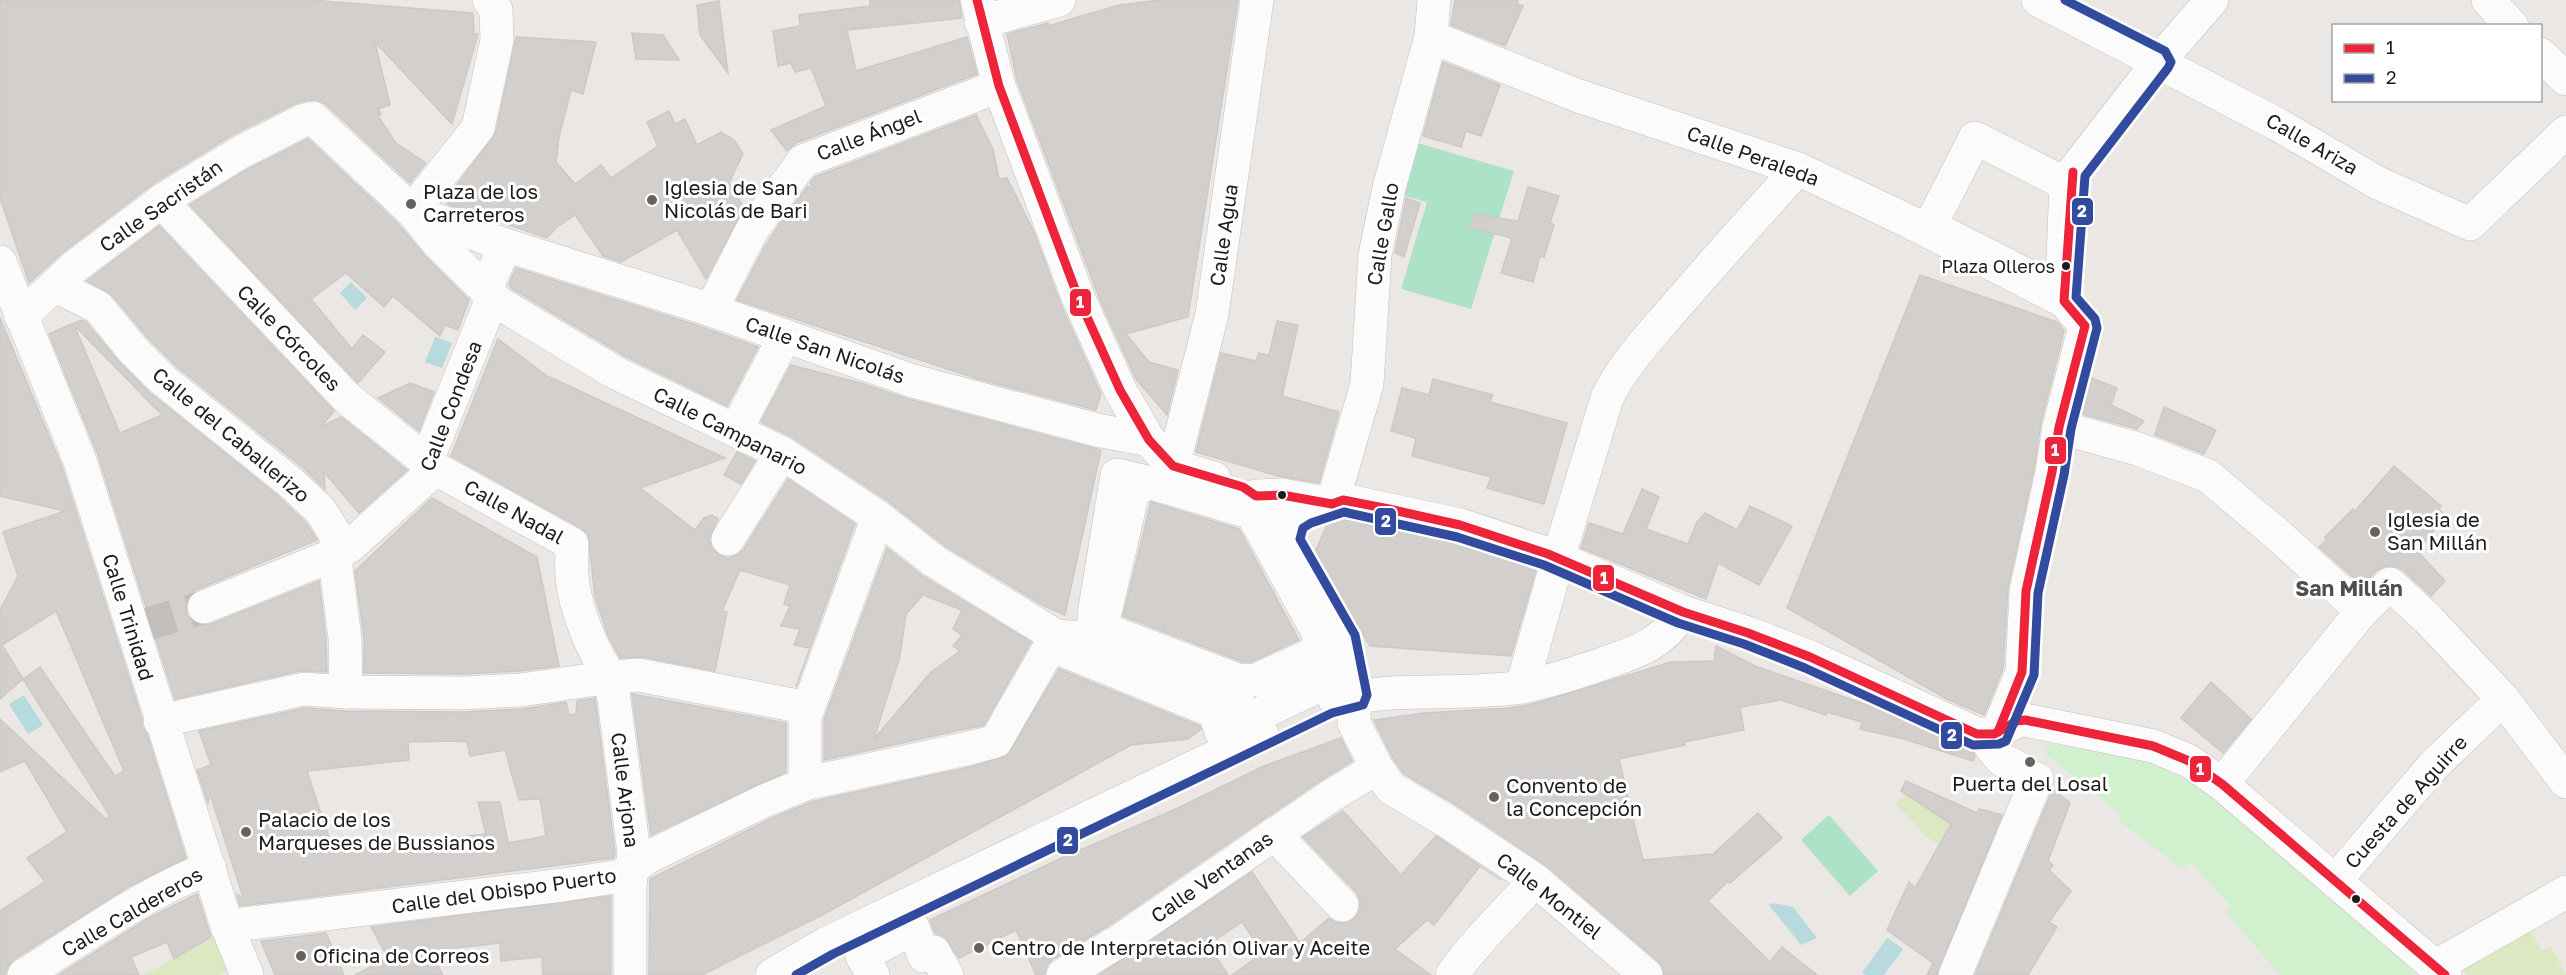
<svg xmlns="http://www.w3.org/2000/svg" width="2566" height="975" font-family="'Golos Text',sans-serif">
  <style>
    .grass { fill: #dbe8c1 }
    .park { fill: #d1f1ce }
    .pitch { fill: #aee2c6 }
    .water { fill: #b6dade }
    .building { fill: #d2cfcd; stroke: #cdc9c5; stroke-width: 1.5; fill-rule: evenodd }
    .lines { fill: none; stroke-linecap: round; stroke-linejoin: round }
    .minor-tunnel { stroke: #c1bebc; stroke-width: 33; stroke-dasharray: 33 16; stroke-linecap: butt }
    .minor-casing { stroke: #c3c2c0; stroke-width: 34 }
    .minor { stroke: #fcfbfb; stroke-width: 33 }
    .bus-1-casing { stroke: #fff; stroke-width: 14 }
    .bus-2-casing { stroke: #fff; stroke-width: 14 }
    .bus-1 { stroke: #ee243a; stroke-width: 9 }
    .bus-2 { stroke: #324b9f; stroke-width: 9 }
    .poi-dot { fill: #646362; stroke: #fff; stroke-width: 2 }
    .bus-dot { fill: #1c1c1c; stroke: #fff; stroke-width: 2 }
    .labels { text-anchor: middle; stroke-width: 6; stroke-linejoin: round; paint-order: stroke }
    .bus-label { font-size: 18px; fill: #1c1c1c; stroke: #fff; text-anchor: end }
    .street-label { font-size: 20px; fill: #1c1c1c; stroke: #fff }
    .poi-label { font-size: 20px; fill: #1c1c1c; stroke: #fff; text-anchor: start }
    .neighbourhood-label { font-size: 21px; font-weight: bold; fill: #4f4f4f; stroke: #fff }
    .line-badge { stroke: #fff; stroke-width: 2 }
    .badge-label { font-size: 16px; text-anchor: middle; font-weight: bold; fill: #fff }
  </style>
  <rect width="100%" height="100%" fill="#eae7e4"/>
  <g class="grass">
    <polygon points="1905,793 1999,850 1990,875 1922,834 1919,827 1896,805"/>
    <polygon points="2528,925 2542,951 2551,947 2566,975 2467,975 2455,963"/>
    <polygon points="218,934 231,968 218,975 144,975"/>
  </g>
  <path class="park" d="M2048 744C2087 751 2132 752 2168 770 2210 790 2245 825 2280 854 2326 893 2374 931 2416 975H2280L2226 912 2231 906 2190 862 2182 869 2118 820 2121 815 2045 753Z"/>
  <g class="pitch">
    <polygon points="1417,143 1514,171 1471,309 1401,289 1427,202 1402,195"/>
    <polygon points="1829,815 1878,871 1850,896 1801,840"/>
  </g>
  <g class="water">
    <polygon points="351,282 367,298 355,310 340,293"/>
    <polygon points="435,337 452,343 442,368 425,362"/>
    <polygon points="24,695 43,725 28,734 9,704"/>
    <polygon points="1773,903 1793,907 1817,938 1801,945 1769,905"/>
    <polygon points="1887,938 1903,949 1884,975 1865,975 1862,973"/>
  </g>
  <g class="building">
    <polygon points="0,0 310,0 473,13 474,34 478,34 452,124 375,42 390,105 378,109 381,114 378,116 396,143 426,163 410,183 326,104 317,100 308,100 294,104 232,135 157,181 62,253 29,283 0,198"/>
    <polygon points="870,0 959,0 962,18 847,30 856,71 967,37 977,74 796,143 787,151 771,130 826,106 811,68 795,72 791,63 778,66 773,31 800,26 799,15 870,6"/>
    <polygon points="1160,0 1238,0 1188,317 1126,334 1149,362 1178,370 1167,415 1136,379 1100,300 1017,80 1007,34 1048,23 1048,26 1119,5"/>
    <polygon points="1455,0 1518,0 1517,4 1523,6 1505,46 1451,25"/>
    <polygon points="719,1 728,73 700,35 697,5"/>
    <polygon points="632,33 663,35 679,60 636,59"/>
    <polygon points="516,37 596,42 583,94 571,90 559,137 556,162 575,184 601,165 611,178 658,146 647,122 669,111 675,124 685,119 697,145 721,132 734,140 743,154 729,183 743,206 739,209 741,213 706,279 677,230 621,262 603,256 575,215 556,228 547,238 447,204 464,184 457,185 496,132"/>
    <polygon points="1443,62 1500,85 1481,136 1466,131 1461,147 1423,136"/>
    <polygon points="976,115 993,149 999,179 1007,178 1034,232 1061,305 1101,394 1096,410 978,379 737,300 764,248 783,219 808,186 816,191 810,183 815,177"/>
    <polygon points="308,139 398,224 424,255 469,300 458,330 445,325 440,336 393,296 384,307 346,273 311,299 352,349 363,335 385,352 358,383 190,205 250,168"/>
    <polygon points="1528,187 1559,196 1550,223 1554,225 1544,257 1540,256 1533,282 1501,273 1512,238 1470,228 1473,214 1518,221"/>
    <polygon points="1406,198 1420,203 1404,257 1395,253"/>
    <polygon points="159,226 334,411 321,427 341,417 407,470 359,513 324,472 325,489 302,467 176,366 147,337 112,295 87,281"/>
    <polygon points="516,268 693,324 758,347 727,406 623,355 511,288 509,284"/>
    <polygon points="1920,275 2057,322 2064,331 2041,422 2034,469 2008,587 2003,668 1984,715 1947,699 1787,608"/>
    <path d="M0 318 62 467 142 719V726L147 734 186 858 128 887 14 959 8 966 5 975H0V911L45 882 27 858 67 832 25 761 0 772V719L106 819 110 816 23 679 0 699V610L18 576 3 532 65 511 0 496ZM56 611 124 771 115 776 40 667 23 679 2 645Z"/>
    <path d="M81 320 86 322 119 362 150 393 278 496 305 522 317 540 196 590 189 596 186 604 187 615 193 622 201 625 211 624 319 581 326 640 327 672 300 671 175 699 98 455 49 334ZM74 325 162 415 120 433Z"/>
    <polygon points="1277,321 1298,325 1282,396 1339,412 1319,483 1278,476 1196,452 1221,353 1256,361 1259,353 1269,355"/>
    <polygon points="498,339 547,376 725,458 640,488 695,530 704,518 712,515 718,519 709,539 712,548 719,555 728,558 737,555 744,549 788,479 855,524 796,687 810,648 794,645 800,629 781,626 790,606 784,604 790,585 740,570 722,611 727,612 715,671 643,657 620,658 608,635 595,597 588,534 581,528 451,456"/>
    <polygon points="791,365 864,384 908,399 1101,450 1065,615 1044,606 945,546 888,501 792,437 761,422"/>
    <polygon points="2091,378 2117,388 2111,405 2144,421 2137,429 2082,414"/>
    <polygon points="1433,379 1493,395 1490,402 1567,423 1544,504 1487,488 1491,477 1412,456 1416,438 1391,431 1402,388 1429,395"/>
    <polygon points="410,383 434,392 419,431 378,398"/>
    <polygon points="2164,407 2216,430 2204,454 2155,435"/>
    <polygon points="737,452 755,461 741,484 724,475"/>
    <polygon points="2394,466 2441,506 2439,509 2446,516 2417,551 2445,581 2431,596 2403,570 2394,566 2386,566 2377,570 2362,585 2319,547 2327,540 2325,537 2353,509 2355,511"/>
    <polygon points="1642,489 1659,497 1646,529 1688,544 1697,522 1705,513 1737,530 1750,506 1792,526 1759,585 1718,563 1706,599 1581,548 1589,523 1623,534"/>
    <polygon points="432,498 537,557 559,666 519,671 464,674 364,673 364,637 355,571"/>
    <polygon points="1151,502 1239,529 1299,640 1251,662 1243,662 1123,616"/>
    <polygon points="1344,519 1455,543 1536,570 1511,656 1370,646 1331,581 1323,586 1310,563 1327,525"/>
    <path d="M887 548 924 577 1031 642 984 725 824 760V720ZM923 595 962 610 953 629 962 635 953 646 960 651 931 672 874 739 900 656 906 614Z"/>
    <polygon points="1716,646 1755,666 1876,708 1973,752 1975,756 1973,761 1904,739 1860,729 1862,722 1827,712 1826,715 1781,700 1740,707 1744,730 1684,742 1685,745 1619,759 1643,860 1713,854 1758,813 1782,838 1730,883 1728,881 1708,901 1770,962 1782,947 1817,975 1664,975 1663,968 1658,961 1547,866 1458,806 1404,774 1393,758 1374,720 1424,713 1510,708 1537,703 1671,662 1714,661"/>
    <polygon points="1059,669 1200,726 1201,729 1188,739 1131,745 824,914 702,975 649,975 650,879 772,818 814,801 974,766 1007,756"/>
    <polygon points="2211,682 2251,719 2223,753 2181,718"/>
    <polygon points="632,694 786,723 786,772 651,835"/>
    <path d="M595 698 615 853 614 858 240 906 237 895 243 897 210 794 208 803 197 770 211 765 199 731 305 708 346 711 464 712 522 709 566 702 569 715 576 714 577 701ZM453 741 467 742 470 756 505 750 519 800 540 799 546 836 508 843 500 802H478L486 834 333 850 307 771 409 760 408 742Z"/>
    <polygon points="1341,738 1352,761 1318,782 1106,927 1053,959 1047,965 1044,975 1036,975 1016,930 959,958 945,937 935,933 930,920 1064,857 1178,808 1264,766"/>
    <polygon points="1906,781 1977,813 1979,809 2002,815 1937,975 1927,975 1933,963 1887,930 1909,882 1915,888 1951,824 1901,791"/>
    <polygon points="2053,789 2070,803 2048,861 2053,865 2049,870 2071,891 2049,922 2057,927 2028,975 1975,975"/>
    <polygon points="1343,811 1401,875 1436,836 1501,880 1480,866 1434,925 1427,920 1395,949 1431,975 1232,975 1263,953 1242,922 1208,945 1228,975 1099,975 1252,872 1300,943 1329,918 1336,923 1346,923 1354,919 1360,910 1360,900 1356,892 1303,837"/>
    <polygon points="197,894 211,937 174,959 167,942 131,957 139,975 59,975 147,919"/>
    <polygon points="611,896 611,975 543,975 542,957 501,961 500,943 430,951 443,975 355,975 388,958 371,927"/>
    <polygon points="326,933 344,975 275,975 261,941"/>
  </g>
  <g class="lines">
    <polyline class="minor-tunnel" points="142,626 204,607"/>
    <defs>
      <g id="minor">
        <polyline points="977,0 999,86 1078,297 1120,390 1149,440 1173,466 1214,478"/>
        <polyline points="2038,0 2277,124 2378,183 2470,224 2566,132"/>
        <polyline points="2488,0 2512,26"/>
        <polyline points="981,22 1059,0"/>
        <polyline points="1431,37 1576,95 1798,169 1904,219 2064,301 2085,326 2059,427 2052,472 2026,591 2022,672 1991,747 2002,760 2021,769"/>
        <polyline points="2540,54 2566,79"/>
        <polygon points="1975,138 2066,184 2062,284 2052,288 1930,226"/>
        <path d="M161 201 347 398 436 469 572 544C572 555 571 566 572 577 575 608 592 652 611 677L634 853 630 886V975"/>
        <polyline points="2070,207 2073,172 2159,61 2212,0"/>
        <polyline points="505,245 699,306 913,381 1097,430 1149,440"/>
        <polyline points="0,262 80,461 227,926 247,975"/>
        <polyline points="56,286 98,307 133,350 163,380 290,482 320,510 334,532 337,543 336,567 345,639 346,692"/>
        <polyline points="711,310 752,230 803,161 999,86"/>
        <polyline points="21,317 73,268 167,197 241,152 302,121 313,118 412,211 437,242 499,303 614,372 782,453 878,517 934,561 1056,636 1080,638 1229,693 1262,734"/>
        <polyline points="2059,427 2138,449 2208,476 2277,534 2362,611"/>
        <polyline points="736,430 785,336"/>
        <polyline points="1173,466 1212,314 1257,0"/>
        <polygon points="1117,475 1256,507 1335,645 1333,673 1327,682 1221,732 1215,712 1055,647 1080,638 1099,624 1114,633 1240,681 1256,680 1315,653 1320,636 1252,513 1148,482 1133,492 1104,617 1094,615"/>
        <polyline points="1256,496 1282,495 1330,504"/>
        <polyline points="1332,504 1367,384 1375,255 1389,188 1431,37 1434,0"/>
        <polyline points="728,539 782,453"/>
        <polyline points="1288,542 1288,532 1293,520 1306,512 1343,500 1460,525 1548,554 1683,612 1748,633 1810,657 1977,734 1994,734 2017,721 2025,720 2153,746 2189,761 2222,784 2445,975"/>
        <polyline points="328,557 350,546 428,476 430,453 489,306 490,280 505,245 412,211 478,128 497,40 496,10 489,0"/>
        <polyline points="204,607 326,558"/>
        <polyline points="1345,641 1355,696 1354,723 1377,768 1391,788 1448,822 1535,880 1646,975"/>
        <path d="M1522 687 1558 559 1607 398C1624 363 1651 336 1676 306 1716 260 1757 214 1798 169"/>
        <path d="M1335 700C1397 687 1460 696 1522 687 1549 682 1579 672 1605 663 1640 651 1661 644 1683 612"/>
        <polyline points="160,721 304,689 346,692 464,693 521,690 611,677 639,675 808,708"/>
        <polyline points="808,783 805,773 805,717 878,517"/>
        <polyline points="2222,784 2362,611 2390,584 2428,619 2503,699 2566,782"/>
        <polyline points="1274,834 1342,905"/>
        <polyline points="2335,881 2434,765 2503,699"/>
        <polyline points="227,926 563,885 621,876 648,857 764,801 808,783 970,748 996,741 1056,636"/>
        <polyline points="2436,966 2566,892"/>
        <path d="M24 975C82 939 145 892 210 868"/>
        <polyline points="772,975 827,943 1261,735"/>
        <polyline points="873,975 862,956 913,928 924,956 934,952 947,975"/>
        <polyline points="1063,975 1116,943 1329,797 1377,768"/>
        <path d="M1452 975C1476 940 1508 912 1535 880"/>
        <polyline points="1955,975 2037,779 2032,777"/>
      </g>
    </defs>
    <use href="#minor" class="minor-casing"/>
    <use href="#minor" class="minor"/>
    <defs>
      <g id="bus-1">
        <polyline points="977,0 999,86 1078,297 1120,390 1149,440 1173,466 1243,487 1256,496 1282,495 1332,504 1343,500 1389,509 1460,525 1548,554 1683,612 1748,633 1810,657 1977,734 1994,734 2017,721 2025,720 2153,746 2189,761 2222,784 2445,975"/>
        <polyline points="1998,732 2022,672 2026,591 2052,472 2059,427 2085,326 2064,301 2073,172"/>
      </g>
      <polyline id="bus-2" points="796,975 833,954 1332,713 1363,705 1367,695 1355,635 1300,539 1303,528 1311,523 1344,512 1457,537 1544,565 1678,623 1744,644 1805,668 1973,745 1999,744 2006,741 2034,675 2038,593 2064,475 2071,429 2097,328 2095,319 2076,297 2085,176 2168,68 2171,62 2165,51 2065,0"/>
    </defs>
    <use href="#bus-1" class="bus-1-casing"/>
    <use href="#bus-2" class="bus-2-casing"/>
    <use href="#bus-1" class="bus-1"/>
    <use href="#bus-2" class="bus-2"/>
  </g>
  <g class="poi-dot">
    <circle cx="652" cy="200" r="6"/>
    <circle cx="411" cy="204" r="6"/>
    <circle cx="2375" cy="532" r="6"/>
    <circle cx="2030" cy="762" r="6"/>
    <circle cx="1494" cy="797" r="6"/>
    <circle cx="246" cy="832" r="6"/>
    <circle cx="979" cy="948" r="6"/>
    <circle cx="301" cy="956" r="6"/>
  </g>
  <g class="bus-dot">
    <circle cx="2066" cy="266" r="5"/>
    <circle cx="1282" cy="495" r="5"/>
    <circle cx="2356" cy="899" r="5"/>
  </g>
  <g class="labels">
    <g class="bus-label">
      <text x="2055" y="273">Plaza Olleros</text>
    </g>
    <g class="street-label">
      <text transform="translate(869 135) rotate(-21)" y="7">Calle Ángel</text>
      <text transform="translate(2312 144) rotate(30)" y="7">Calle Ariza</text>
      <text transform="translate(1753 156) rotate(20)" y="7">Calle Peraleda</text>
      <text transform="translate(161 206) rotate(-35)" y="7">Calle Sacristán</text>
      <text transform="translate(1383 234) rotate(-80)" y="7">Calle Gallo</text>
      <text transform="translate(1224 235) rotate(-82)" y="7">Calle Agua</text>
      <text transform="translate(289 338) rotate(46)" y="7">Calle Córcoles</text>
      <text transform="translate(825 350) rotate(19)" y="7">Calle San Nicolás</text>
      <text transform="translate(451 406) rotate(-69)" y="7">Calle Condesa</text>
      <text transform="translate(730 431) rotate(27)" y="7">Calle Campanario</text>
      <text transform="translate(231 435) rotate(40)" y="7">Calle del Caballerizo</text>
      <text transform="translate(514 512) rotate(29)" y="7">Calle Nadal</text>
      <text transform="translate(128 617) rotate(73)" y="7">Calle Trinidad</text>
      <text transform="translate(625 790) rotate(83)" y="7">Calle Arjona</text>
      <text transform="translate(2406 802) rotate(-48)" y="7">Cuesta de Aguirre</text>
      <text transform="translate(1212 877) rotate(-35)" y="7">Calle Ventanas</text>
      <text transform="translate(504 891) rotate(-8)" y="7">Calle del Obispo Puerto</text>
      <text transform="translate(1549 896) rotate(38)" y="7">Calle Montiel</text>
      <text transform="translate(132 912) rotate(-30)" y="7">Calle Caldereros</text>
    </g>
    <g class="poi-label">
      <text x="664" y="195">Iglesia de San<tspan x="664" dy="23">Nicolás de Bari</tspan></text>
      <text x="423" y="199">Plaza de los<tspan x="423" dy="23">Carreteros</tspan></text>
      <text x="2387" y="527">Iglesia de<tspan x="2387" dy="23">San Millán</tspan></text>
      <text x="2030" y="791" text-anchor="middle">Puerta del Losal</text>
      <text x="1506" y="793">Convento de<tspan x="1506" dy="23">la Concepción</tspan></text>
      <text x="258" y="827">Palacio de los<tspan x="258" dy="23">Marqueses de Bussianos</tspan></text>
      <text x="991" y="955">Centro de Interpretación Olivar y Aceite</text>
      <text x="313" y="963">Oficina de Correos</text>
    </g>
    <g class="neighbourhood-label">
      <text x="2349" y="596">San Millán</text>
    </g>
  </g>
  <g class="line-badge">
    <rect x="2071" y="197" width="23" height="29" rx="6" fill="#324b9f"/>
    <rect x="1069" y="288" width="23" height="29" rx="6" fill="#ee243a"/>
    <rect x="2044" y="436" width="23" height="29" rx="6" fill="#ee243a"/>
    <rect x="1374" y="507" width="23" height="29" rx="6" fill="#324b9f"/>
    <rect x="1592" y="564" width="23" height="28" rx="6" fill="#ee243a"/>
    <rect x="1940" y="721" width="23" height="29" rx="6" fill="#324b9f"/>
    <rect x="2189" y="755" width="23" height="28" rx="6" fill="#ee243a"/>
    <rect x="1056" y="826" width="23" height="29" rx="6" fill="#324b9f"/>
  </g>
  <g class="badge-label">
    <text x="2082" y="217">2</text>
    <text x="1080" y="308">1</text>
    <text x="2055" y="456">1</text>
    <text x="1386" y="527">2</text>
    <text x="1604" y="584">1</text>
    <text x="1952" y="741">2</text>
    <text x="2200" y="775">1</text>
    <text x="1068" y="846">2</text>
  </g>
  <rect x="2332" y="24" width="210" height="78" fill="#ffffff" stroke="#a4a4a4" stroke-width="1.5"/>
  <rect x="2344" y="44" width="30" height="9" fill="#ee243a" stroke="#a4a4a4" stroke-width="1.5"/>
  <text x="2386" y="54" font-size="18" fill="#1c1c1c">1</text>
  <rect x="2344" y="74" width="30" height="9" fill="#324b9f" stroke="#a4a4a4" stroke-width="1.5"/>
  <text x="2386" y="84" font-size="18" fill="#1c1c1c">2</text>
</svg>
